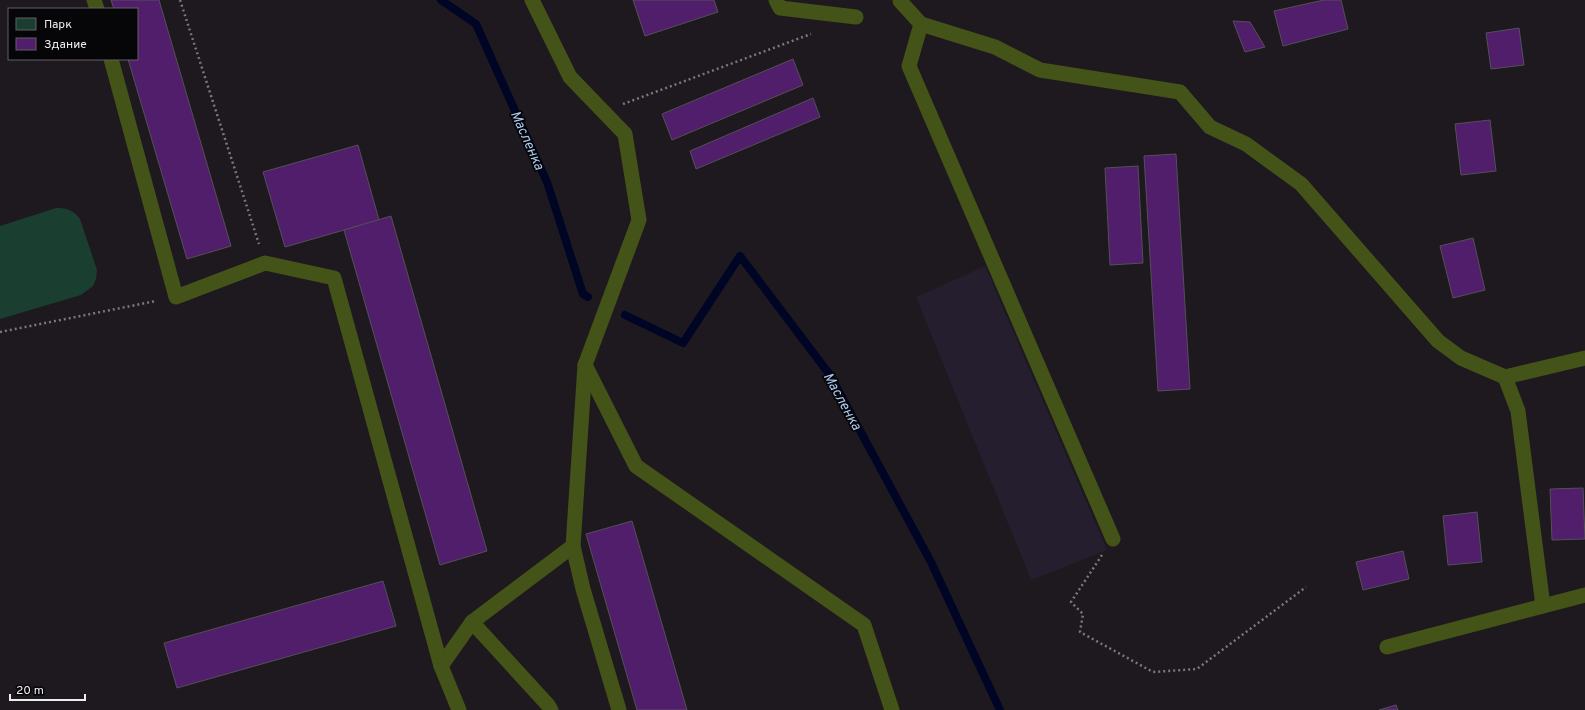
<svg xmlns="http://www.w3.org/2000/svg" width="1585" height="710" font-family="Overpass,sans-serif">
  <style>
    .industrial { fill: #251e2e }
    .green { fill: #1a3f30 }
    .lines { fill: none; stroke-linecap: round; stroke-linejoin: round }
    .stream { stroke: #000425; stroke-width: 8 }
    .building { fill: #501e6a; stroke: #545057 }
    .path { stroke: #7b787d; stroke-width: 2.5; stroke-dasharray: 2 3; stroke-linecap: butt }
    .lane { stroke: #445317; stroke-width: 15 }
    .labels { text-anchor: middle; stroke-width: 3.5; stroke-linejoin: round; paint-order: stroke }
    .water-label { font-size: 14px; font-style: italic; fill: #accbf2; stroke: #060507 }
  </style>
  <rect width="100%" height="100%" fill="#1d191f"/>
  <polygon class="industrial" points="985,266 1107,550 1031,580 916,297"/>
  <path class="green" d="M56 208C67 208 73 210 80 219L97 270 96 279 93 286 81 295 0 319V226Z"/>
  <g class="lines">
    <g class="stream">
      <polyline points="441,0 476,24 547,182 583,294 588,297"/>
      <polyline points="625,315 683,343 740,256 830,375 931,562 1000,710"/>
    </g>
  </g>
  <g class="building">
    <polygon points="111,0 159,0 231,246 187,259 128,59 137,59 137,9 114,9"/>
    <polygon points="633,0 714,0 718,12 645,36"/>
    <polygon points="1324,0 1341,0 1348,29 1283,46 1274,11"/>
    <polygon points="1233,21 1250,22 1265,47 1245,52"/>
    <polygon points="1519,28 1524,65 1491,69 1486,33"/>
    <polygon points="793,59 803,85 672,140 662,114"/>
    <polygon points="813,98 820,117 696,169 690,151"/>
    <polygon points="1490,120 1496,171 1461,175 1455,124"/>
    <polygon points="358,145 379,220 285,247 263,172"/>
    <polygon points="1176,154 1190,389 1158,391 1144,156"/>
    <polygon points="1138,166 1143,263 1110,265 1105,168"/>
    <polygon points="391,216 487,551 440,565 344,230"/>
    <polygon points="1473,238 1485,290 1453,298 1440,246"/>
    <polygon points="1583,488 1585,539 1552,540 1550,489"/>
    <polygon points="1477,512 1482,562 1448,565 1443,516"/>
    <polygon points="632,521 687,710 637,710 586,534"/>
    <polygon points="1403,551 1409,579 1363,590 1356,562"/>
    <polygon points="383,581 396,626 177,688 164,643"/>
    <polygon points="1396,705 1398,710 1379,710"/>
  </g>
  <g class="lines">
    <g class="path">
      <polyline points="180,0 259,244"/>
      <polyline points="623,104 811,34"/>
      <polyline points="0,332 156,301"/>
      <polyline points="1102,555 1071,602 1083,614 1080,632 1153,672 1197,669 1306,587"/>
    </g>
    <g class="lane">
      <polyline points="94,0 97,9"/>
      <polyline points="532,0 570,77 625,134 639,220 585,365 573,546 583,589 619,710"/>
      <polyline points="776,0 780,8 856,17"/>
      <polyline points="900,1 921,24 995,47 1040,70 1180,92 1210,127 1246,144 1301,184 1438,341 1461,358 1505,377"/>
      <polyline points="921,24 909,66 1113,539"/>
      <polyline points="111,59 176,297 265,263 334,278 441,666 472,622 573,546"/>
      <polyline points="585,365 636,466 864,625 892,710"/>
      <polyline points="1543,606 1518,411 1505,377 1585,358"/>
      <polyline points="472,622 548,705 551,710"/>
      <polyline points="1387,647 1585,595"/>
      <polyline points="441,666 459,710"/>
    </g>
  </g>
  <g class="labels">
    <g class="water-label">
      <text transform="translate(528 140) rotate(66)" y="5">Масленка</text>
      <text transform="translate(843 401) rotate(61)" y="5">Масленка</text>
    </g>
  </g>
  <rect x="8" y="8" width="130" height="52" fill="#060507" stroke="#636164"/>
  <rect x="16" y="18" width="20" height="12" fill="#1a3f30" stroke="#636164"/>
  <text x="44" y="28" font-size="12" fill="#efecf0">Парк</text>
  <rect x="16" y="38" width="20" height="12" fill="#501e6a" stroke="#636164"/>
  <text x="44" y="48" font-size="12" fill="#efecf0">Здание</text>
  <path d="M10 694v6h75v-6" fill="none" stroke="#efecf0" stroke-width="2"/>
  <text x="16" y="694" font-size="12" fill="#efecf0" stroke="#060507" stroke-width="3" paint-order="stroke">20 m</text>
</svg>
